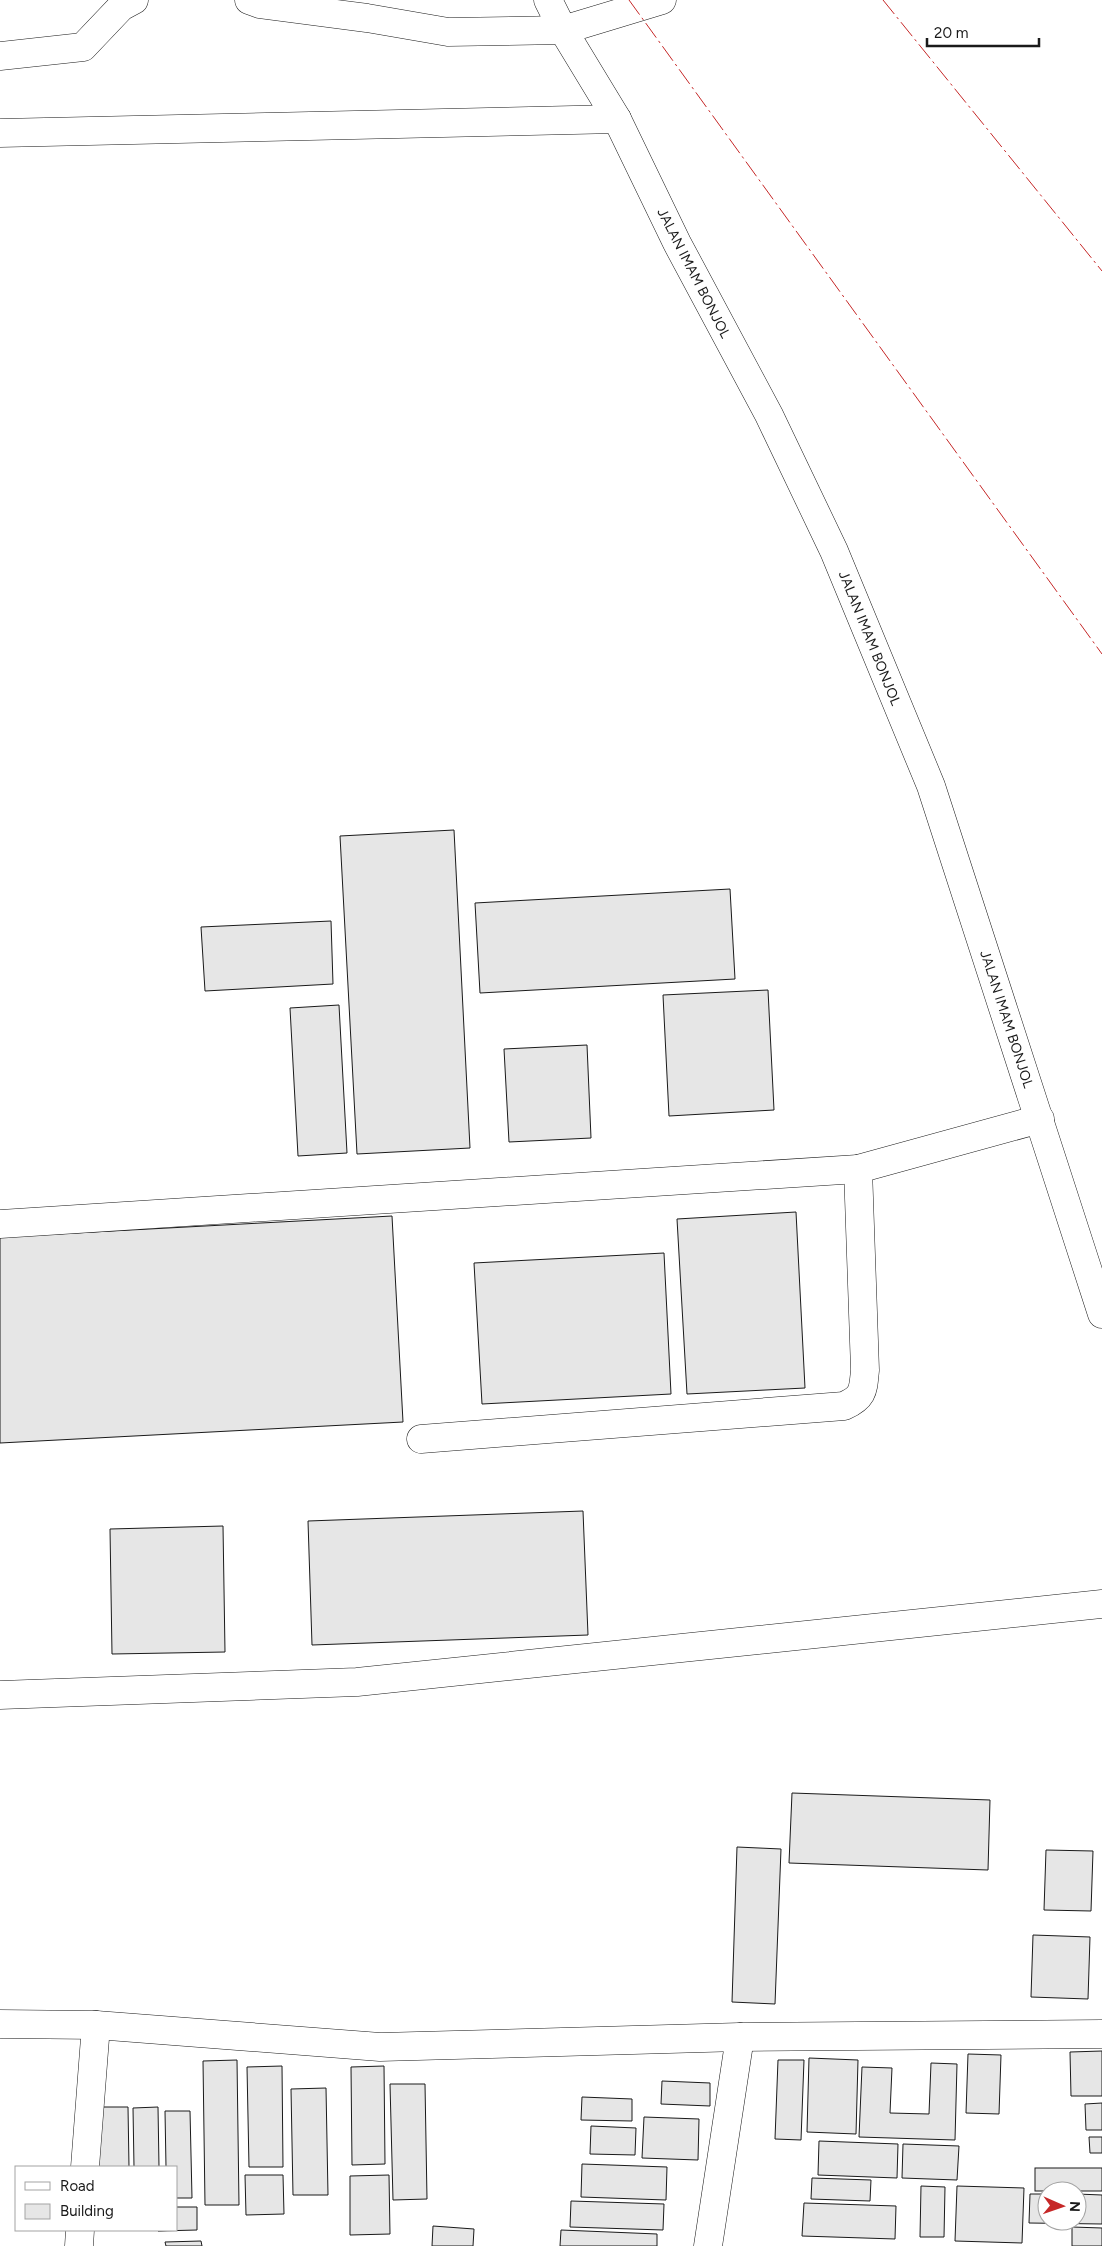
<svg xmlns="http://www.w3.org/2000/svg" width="1102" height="2246" font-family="Figtree,sans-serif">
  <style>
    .building { fill: #e6e6e6; stroke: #1a1a1a }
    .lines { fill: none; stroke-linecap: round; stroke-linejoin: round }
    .minor-casing { stroke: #1a1a1a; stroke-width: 29 }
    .major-casing { stroke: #1a1a1a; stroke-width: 29 }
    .minor { stroke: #fff; stroke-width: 28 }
    .major { stroke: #fff; stroke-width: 28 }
    .power { stroke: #c62828; stroke-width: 1; stroke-dasharray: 18 4 2.5 4; stroke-linecap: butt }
    .labels { text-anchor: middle; stroke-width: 4; stroke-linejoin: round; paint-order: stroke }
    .street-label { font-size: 14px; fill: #1a1a1a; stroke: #fff }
  </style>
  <rect width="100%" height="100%" fill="#fff"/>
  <g class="building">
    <polygon points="454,830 470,1148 357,1154 340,836"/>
    <polygon points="730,889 735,979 480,993 475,903"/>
    <polygon points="331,921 333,984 205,991 201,927"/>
    <polygon points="768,990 774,1110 669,1116 663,995"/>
    <polygon points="339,1005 347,1153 298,1156 290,1008"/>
    <polygon points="587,1045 591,1138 509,1142 504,1049"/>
    <polygon points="796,1212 805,1388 687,1394 677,1219"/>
    <polygon points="392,1216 403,1422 0,1443 0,1237"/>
    <polygon points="664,1253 671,1394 482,1404 474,1263"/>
    <polygon points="583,1511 588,1635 312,1645 308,1521"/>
    <polygon points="223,1526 225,1652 112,1654 110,1529"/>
    <polygon points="792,1793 990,1800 988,1870 789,1863"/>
    <polygon points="737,1847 781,1849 775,2004 732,2002"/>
    <polygon points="1046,1850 1093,1851 1091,1911 1044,1910"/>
    <polygon points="1033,1935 1090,1937 1088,1999 1031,1997"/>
    <polygon points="1102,2051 1102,2096 1071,2096 1070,2052"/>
    <polygon points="968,2054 1001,2055 999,2114 966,2113"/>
    <polygon points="809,2058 858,2060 856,2134 807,2132"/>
    <polygon points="237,2060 239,2205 205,2205 203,2061"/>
    <polygon points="778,2060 804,2060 801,2140 775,2139"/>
    <polygon points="931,2063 957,2064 955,2140 859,2137 862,2067 892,2068 890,2113 929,2114"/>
    <polygon points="282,2066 283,2167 249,2167 247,2067"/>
    <polygon points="384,2066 385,2164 352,2165 351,2067"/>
    <polygon points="662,2081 710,2083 710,2106 661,2104"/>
    <polygon points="390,2084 425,2084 427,2199 393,2200"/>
    <polygon points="326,2088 328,2195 293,2195 291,2089"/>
    <polygon points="582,2097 632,2099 632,2121 581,2120"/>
    <polygon points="1102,2103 1102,2130 1086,2130 1085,2104"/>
    <polygon points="95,2107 128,2107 129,2167 95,2167"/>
    <polygon points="158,2107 159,2167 134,2167 133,2108"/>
    <polygon points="165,2111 190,2111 192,2198 176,2198 176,2167 166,2167"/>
    <polygon points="644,2117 699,2119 698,2160 642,2158"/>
    <polygon points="591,2126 636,2128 635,2155 590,2154"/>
    <polygon points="1089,2137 1102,2137 1102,2153 1090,2153"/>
    <polygon points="819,2141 898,2144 897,2178 818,2175"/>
    <polygon points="903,2144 959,2146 957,2180 902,2178"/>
    <polygon points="582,2164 667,2167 666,2200 581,2197"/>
    <rect x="1035" y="2168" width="67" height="23"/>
    <polygon points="245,2175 283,2175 284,2214 246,2215"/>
    <polygon points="389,2175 390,2234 350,2235 350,2176"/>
    <polygon points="812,2178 871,2180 870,2201 811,2199"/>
    <polygon points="921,2186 945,2187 944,2237 920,2237"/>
    <polygon points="957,2186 1024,2188 1022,2243 955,2241"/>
    <polygon points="1030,2194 1047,2194 1047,2221 1077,2221 1077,2194 1102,2195 1102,2224 1029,2223"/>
    <polygon points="571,2201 664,2204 663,2230 570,2227"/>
    <polygon points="804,2203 896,2206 895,2239 802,2236"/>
    <polygon points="176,2207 197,2207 197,2230 158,2231 176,2230"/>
    <polygon points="433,2226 474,2229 473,2246 432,2246"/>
    <polygon points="1072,2227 1102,2228 1102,2246 1072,2246"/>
    <polygon points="561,2230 657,2234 657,2246 560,2246"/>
    <polygon points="201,2241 202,2246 166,2246 165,2242"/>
  </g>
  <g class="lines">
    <defs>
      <g id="minor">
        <polyline points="249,0 260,4 367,18 448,32 563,30 662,0"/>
        <polyline points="0,56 83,47 121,7 134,0"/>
        <polyline points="0,133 617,119"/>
        <polyline points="0,1224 858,1169"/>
        <path d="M421 1439 844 1406C864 1397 863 1390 865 1370L858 1169 1040 1119"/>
        <polyline points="0,1695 357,1682 1102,1604"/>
        <polyline points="0,2024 96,2025 380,2047 740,2037 1102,2034"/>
        <polyline points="85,2167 96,2025"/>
        <polyline points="79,2246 80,2230"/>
        <polyline points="708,2246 740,2037"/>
      </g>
      <polyline id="major" points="548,0 563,30 617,119 677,243 769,415 834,551 931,786 1102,1314"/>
    </defs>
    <use href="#minor" class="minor-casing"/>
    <use href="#major" class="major-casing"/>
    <use href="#minor" class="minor"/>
    <use href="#major" class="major"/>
    <g class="power">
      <polyline points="629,0 1102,654"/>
      <polyline points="883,0 1102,271"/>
    </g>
  </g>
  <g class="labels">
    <g class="street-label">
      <text transform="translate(694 273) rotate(63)" y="5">JALAN IMAM BONJOL</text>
      <text transform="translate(870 638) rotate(68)" y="5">JALAN IMAM BONJOL</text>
      <text transform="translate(1007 1019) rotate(72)" y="5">JALAN IMAM BONJOL</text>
    </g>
  </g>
  <rect x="15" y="2166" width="162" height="65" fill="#ffffff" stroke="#a3a3a3"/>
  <rect x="25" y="2182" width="25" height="8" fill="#ffffff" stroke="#a3a3a3"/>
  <text x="60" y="2191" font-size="15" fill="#1a1a1a">Road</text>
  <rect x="25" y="2204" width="25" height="15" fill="#e6e6e6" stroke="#a3a3a3"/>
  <text x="60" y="2216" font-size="15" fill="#1a1a1a">Building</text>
  <g transform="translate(1062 2206) rotate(92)"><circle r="24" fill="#ffffff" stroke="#a3a3a3"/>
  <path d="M0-4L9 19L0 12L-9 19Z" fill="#c62828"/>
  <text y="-8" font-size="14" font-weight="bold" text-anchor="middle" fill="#1a1a1a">N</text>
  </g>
  <path d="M927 38v8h112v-8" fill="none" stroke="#1a1a1a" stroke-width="2.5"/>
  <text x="934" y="38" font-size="15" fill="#1a1a1a" stroke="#ffffff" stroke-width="4" paint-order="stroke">20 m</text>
</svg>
